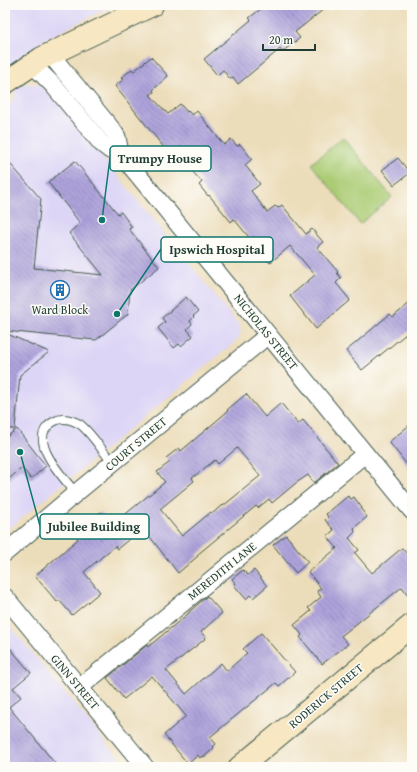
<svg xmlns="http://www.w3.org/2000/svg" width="417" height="772" font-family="'Gentium Book Plus',serif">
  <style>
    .built { fill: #ddd5f6 }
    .green { fill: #abcc74; stroke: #658454 }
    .building { fill: url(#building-back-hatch); fill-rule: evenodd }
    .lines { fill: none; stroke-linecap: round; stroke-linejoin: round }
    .lane-casing { stroke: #3e5548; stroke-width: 10 }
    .street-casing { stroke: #3e5548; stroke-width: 19 }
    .secondary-casing { stroke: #3e5548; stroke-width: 24 }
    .lane { stroke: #fff; stroke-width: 8 }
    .street { stroke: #fff; stroke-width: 17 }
    .secondary { stroke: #f7e8c3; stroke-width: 22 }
    .labels { text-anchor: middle; stroke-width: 3; stroke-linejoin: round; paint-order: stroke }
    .poi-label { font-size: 12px; fill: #1f3d34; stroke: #fdfcf7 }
    .street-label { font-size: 12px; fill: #1f3d34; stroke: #fdfcf7 }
    .leader { fill: none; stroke: #0f766e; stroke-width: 1.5 }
    .callout-dot { fill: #0f766e; stroke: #fdfcf7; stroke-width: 1.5 }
    .callout { fill: #fdfcf7; stroke: #0f766e; stroke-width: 1.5 }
    .callout-label { font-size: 13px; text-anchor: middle; font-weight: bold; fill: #1f3d34 }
  </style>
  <defs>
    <pattern id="building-back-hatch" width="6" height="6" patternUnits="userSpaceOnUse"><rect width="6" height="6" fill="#aea3db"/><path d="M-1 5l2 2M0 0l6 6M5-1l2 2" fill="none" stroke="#8d86b2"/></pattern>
  </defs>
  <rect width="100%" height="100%" fill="#fdfcf7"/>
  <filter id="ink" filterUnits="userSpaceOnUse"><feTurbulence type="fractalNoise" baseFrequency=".025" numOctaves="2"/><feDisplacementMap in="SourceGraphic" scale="8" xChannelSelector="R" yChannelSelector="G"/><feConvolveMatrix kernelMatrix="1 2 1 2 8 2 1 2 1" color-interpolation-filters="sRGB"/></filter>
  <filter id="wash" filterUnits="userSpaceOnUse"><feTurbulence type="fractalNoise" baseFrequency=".012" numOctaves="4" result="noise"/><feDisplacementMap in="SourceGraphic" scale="16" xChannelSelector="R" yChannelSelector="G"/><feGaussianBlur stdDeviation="0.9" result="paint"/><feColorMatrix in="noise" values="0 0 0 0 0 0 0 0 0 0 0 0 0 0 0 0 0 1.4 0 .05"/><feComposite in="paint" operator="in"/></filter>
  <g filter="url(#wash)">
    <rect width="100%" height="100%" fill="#ecddba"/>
    <g class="built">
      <polygon points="5,5 108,5 109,7 46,39 5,70"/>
      <polygon points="23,84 34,84 40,85 51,93 238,324 241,332 239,337 235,342 5,532 5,109 14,99 16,89 20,85"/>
      <polygon points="5,620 52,677 126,767 5,767"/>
    </g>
    <polygon class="green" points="343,137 392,197 360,224 311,164"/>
    <g id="blocks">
      <g class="building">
        <polygon points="266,5 329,5 295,32 300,38 282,52 280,49 238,84 233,77 230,79 223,70 217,75 204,59 251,20 249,18"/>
        <polygon points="151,57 168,76 156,87 153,90 154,92 150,95 168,114 180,104 187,112 188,111 192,115 197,111 224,145 231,139 237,146 240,144 252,159 245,165 260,184 251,191 267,212 275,206 278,208 282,205 306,234 312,229 323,242 317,247 338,272 337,273 341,278 336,283 350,300 316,329 290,296 315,275 290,246 270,263 234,219 231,222 209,195 208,196 199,185 202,182 192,171 192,170 175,149 169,154 115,86 123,80 121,78 132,69 134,71"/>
        <polygon points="5,158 41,199 34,268 103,275 69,233 80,223 48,182 75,161 118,214 121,212 132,227 129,229 159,267 130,290 128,314 96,340 5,331"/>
        <polygon points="398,158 410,173 394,185 382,170"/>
        <polygon points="186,297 198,312 193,316 194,317 190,321 192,324 187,329 193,336 181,346 179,344 174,348 158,328 165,322 162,318"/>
        <polygon points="412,301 412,329 362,370 346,351 390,314 393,317"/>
        <polygon points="5,333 49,352 20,375 15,429 5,429"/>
        <path d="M246 394 265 417 281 403 298 424 303 420 338 463 314 483 308 475 296 483 272 503 269 499 258 508 256 506 197 555 198 556 178 573 143 528 117 549 115 546 84 572 100 592 72 615 59 600 57 602 35 576 78 539 74 534 101 512 112 525 165 482 157 472 170 462 166 458 179 448 181 451 228 411 227 410ZM237 448 260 476 223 506 222 505 213 513 211 512 182 536 160 509 194 481 192 478 215 460 218 464Z"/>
        <polygon points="412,423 412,471 389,442"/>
        <polygon points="17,429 46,466 31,479 22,468 5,482 5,438"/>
        <polygon points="348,496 351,499 354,497 362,508 361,509 367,517 354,528 355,532 349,538 359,550 355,553 372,573 402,548 412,560 412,600 402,587 341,636 348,644 322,664 300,637 302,635 294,625 311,611 308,608 321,597 317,591 321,588 308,572 337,548 327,536 334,530 325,520 328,517 326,514"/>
        <polygon points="286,535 308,562 296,573 273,545"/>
        <polygon points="243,570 248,575 254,570 267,586 253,598 250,595 246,599 234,585 236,584 232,579"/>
        <polygon points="207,596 222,613 201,632 206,638 166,670 186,694 221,663 227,671 247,653 243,649 261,633 295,672 279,686 276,683 270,688 210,737 216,744 213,747 214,748 204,757 203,755 200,758 198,755 188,764 164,735 186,716 152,676 124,699 107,678 147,645 148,647 189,613 189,612"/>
        <polygon points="5,642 31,673 13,688 21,697 9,707 58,767 5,767"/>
      </g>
    </g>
  </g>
  <g filter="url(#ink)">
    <use href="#blocks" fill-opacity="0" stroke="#3e5548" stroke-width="1"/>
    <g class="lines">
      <defs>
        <path id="lane" d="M76 493C63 477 23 437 55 421 63 417 73 420 81 425 92 434 103 452 113 463"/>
        <g id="street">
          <polyline points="50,54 114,132 117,137 120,153 412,511"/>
          <polyline points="32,64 53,85 101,143 110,150 120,153"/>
          <polyline points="5,553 76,493 268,335"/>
          <polyline points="5,597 145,767"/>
          <polyline points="79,688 365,454"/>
        </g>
        <g id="secondary">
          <polyline points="5,83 42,58 152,5"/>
          <polyline points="240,767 412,625"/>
        </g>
      </defs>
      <use href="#lane" class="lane-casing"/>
      <use href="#street" class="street-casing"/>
      <use href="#secondary" class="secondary-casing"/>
      <use href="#lane" class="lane"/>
      <use href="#street" class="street"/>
      <use href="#secondary" class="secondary"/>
    </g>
  </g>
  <defs>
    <symbol id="building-ring" viewBox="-11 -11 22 22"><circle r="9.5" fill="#fdfcf7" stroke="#1f6fb2" stroke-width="1.5"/><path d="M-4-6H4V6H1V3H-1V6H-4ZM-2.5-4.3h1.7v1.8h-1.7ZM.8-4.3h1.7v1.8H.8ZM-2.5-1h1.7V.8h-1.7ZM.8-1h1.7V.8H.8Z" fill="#1f6fb2"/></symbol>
  </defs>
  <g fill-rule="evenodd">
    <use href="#building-ring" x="49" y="279" width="22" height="22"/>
  </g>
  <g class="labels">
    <g class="poi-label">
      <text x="60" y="314">Ward Block</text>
    </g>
    <g class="street-label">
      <text transform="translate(266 332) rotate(51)" y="4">NICHOLAS STREET</text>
      <text transform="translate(136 444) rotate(-40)" y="4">COURT STREET</text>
      <text transform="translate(222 571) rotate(-39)" y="4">MEREDITH LANE</text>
      <text transform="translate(75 682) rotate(50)" y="4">GINN STREET</text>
      <text transform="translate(326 696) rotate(-40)" y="4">RODERICK STREET</text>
    </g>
  </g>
  <path class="leader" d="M102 220L110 158M117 314L161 249M20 452L40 526"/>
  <g class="callout-dot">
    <circle cx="102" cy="220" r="4"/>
    <circle cx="117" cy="314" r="4"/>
    <circle cx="20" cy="452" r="4"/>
  </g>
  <g class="callout">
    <rect x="110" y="146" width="101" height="25" rx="4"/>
    <rect x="161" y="237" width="112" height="25" rx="4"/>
    <rect x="40" y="514" width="109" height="25" rx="4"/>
  </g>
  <g class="callout-label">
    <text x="160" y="163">Trumpy House</text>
    <text x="217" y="254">Ipswich Hospital</text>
    <text x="94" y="531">Jubilee Building</text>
  </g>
  <rect width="417" height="772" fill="none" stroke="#fdfcf7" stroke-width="20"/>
  <path d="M263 44v6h52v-6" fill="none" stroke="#1f3d34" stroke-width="2"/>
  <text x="269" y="44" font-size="12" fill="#1f3d34" stroke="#fdfcf7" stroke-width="3" paint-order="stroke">20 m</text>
</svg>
